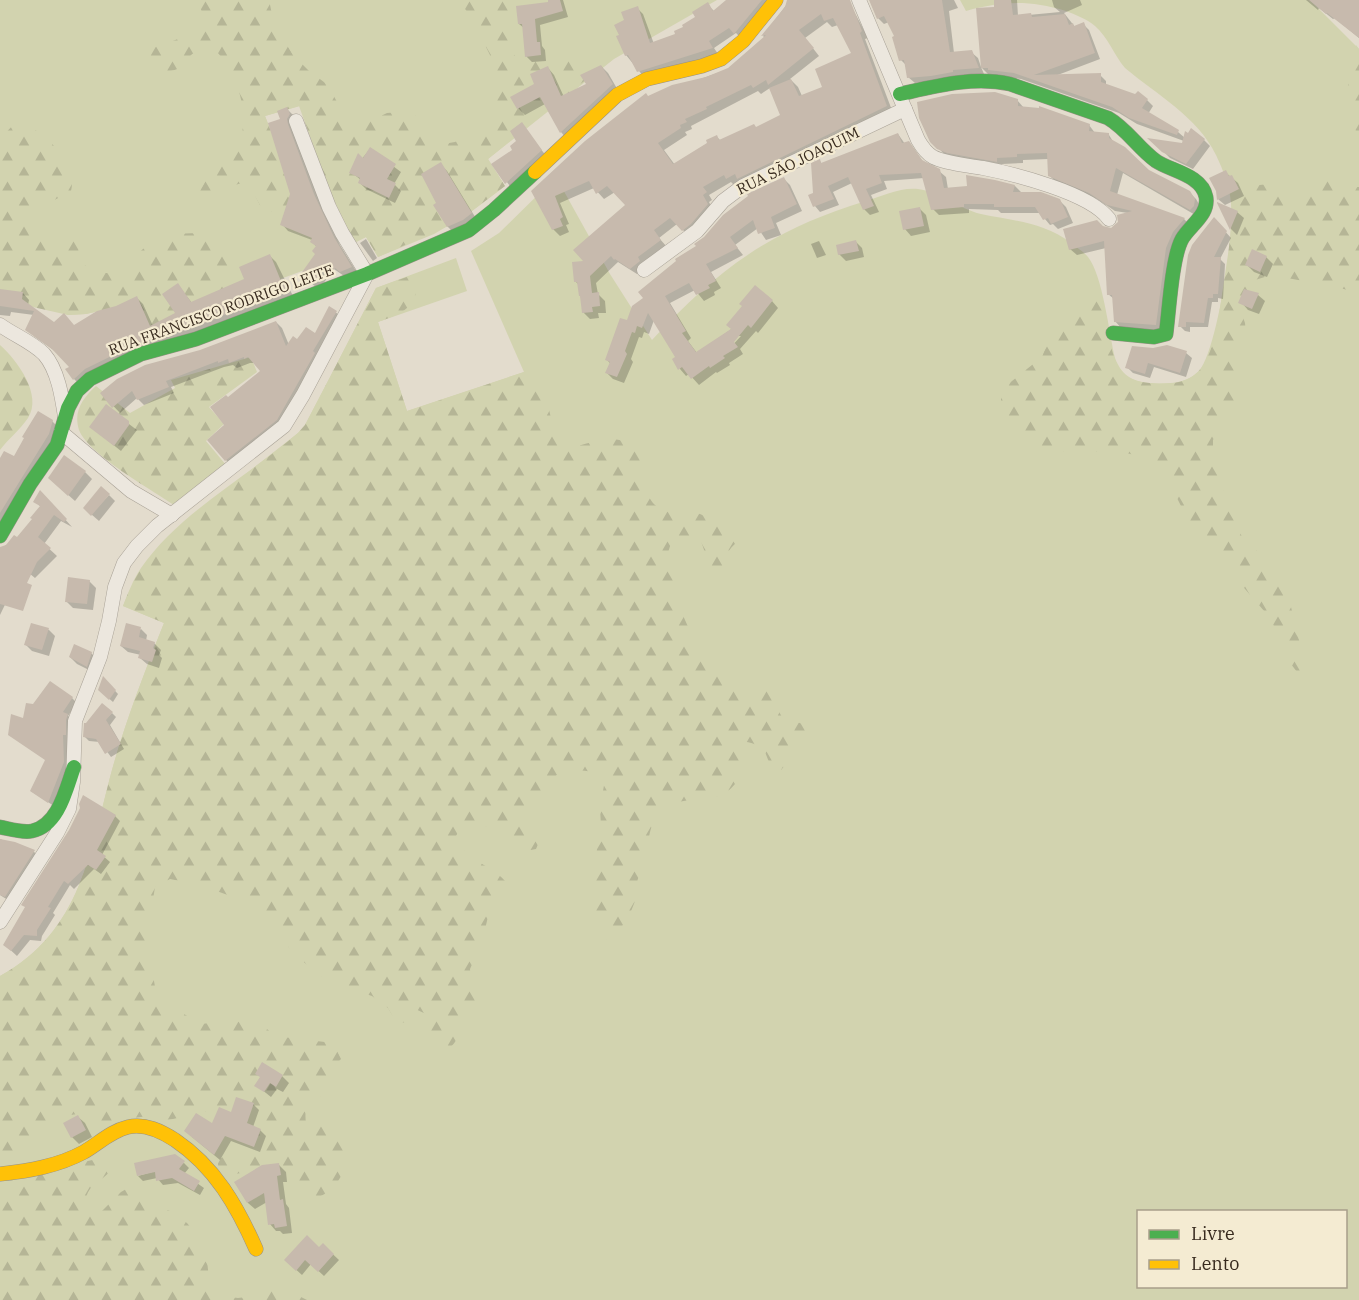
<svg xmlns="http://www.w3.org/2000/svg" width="1359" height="1300" font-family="'IBM Plex Serif',serif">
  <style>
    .green { fill: #d2d3af; fill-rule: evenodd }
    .forest { fill: url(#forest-firs) }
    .shadow { fill: #0003; fill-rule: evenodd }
    .building { fill: #c7baad; fill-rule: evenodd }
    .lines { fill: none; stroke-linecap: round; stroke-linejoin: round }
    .street-casing { stroke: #a8a196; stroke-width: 15 }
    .fast-casing { stroke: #989186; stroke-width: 15 }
    .slow-casing { stroke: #989186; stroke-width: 15 }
    .street { stroke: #ece7de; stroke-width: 14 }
    .fast { stroke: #4caf50; stroke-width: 14 }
    .slow { stroke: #ffc107; stroke-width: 14 }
    .labels { text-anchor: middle; stroke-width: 4.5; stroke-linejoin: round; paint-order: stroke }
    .street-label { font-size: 15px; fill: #372a1e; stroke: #f4ebd2 }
  </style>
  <defs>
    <pattern id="forest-firs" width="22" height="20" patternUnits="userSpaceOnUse" patternTransform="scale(1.5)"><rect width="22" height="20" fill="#d2d3af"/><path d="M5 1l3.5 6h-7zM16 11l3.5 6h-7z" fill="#b5b596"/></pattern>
  </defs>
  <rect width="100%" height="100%" fill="#e3dccd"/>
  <g class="green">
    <polygon points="0,0 717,0 614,59 488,159 505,186 468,214 434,234 378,257 366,237 356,242 352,237 327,186 300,106 265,116 285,167 332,260 125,336 112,308 86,314 68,315 0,289"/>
    <path d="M960 0H1310L1359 49V1300H0V976C82 931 90 851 112 770 126 720 145 671 164 623L123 606C137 571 155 550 182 524L298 433 305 425 329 379 376 288 456 258 467 291 378 322 407 411 524 372 471 251 499 233 556 177 610 274 652 340C719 268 771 230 866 201 882 196 901 187 918 189 941 192 959 209 981 214 1014 221 1043 222 1071 243 1076 247 1084 252 1088 257 1103 276 1109 333 1115 358 1121 374 1131 381 1148 383 1165 385 1187 384 1199 371 1217 351 1235 231 1231 203 1230 187 1223 170 1216 155 1198 117 1156 94 1125 68 1114 55 1108 37 1095 26 1087 19 1076 15 1066 11 1029 0 1003 1 966 11ZM1138 1212H1346V1286H1138Z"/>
  </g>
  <g class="forest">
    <path d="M198 0H269L274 24 293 55 309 71 328 85 347 121 353 126H360L387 113 400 112 420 117 426 123 428 138 431 142 437 145 455 142 487 124 493 116 499 91V80L490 55 472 19 459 0H513C510 20 502 49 522 63 548 61 578 40 588 78L488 159 505 186 468 214 448 226 378 257 366 237 356 242C330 200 316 152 299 106L265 116 285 167 306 208 273 212 262 209 250 186 244 183 238 184 212 198 194 201C200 192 204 181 211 173 218 164 230 163 236 152 252 120 240 77 217 52 210 50 202 49 194 53 188 56 186 63 181 67 168 76 147 69 142 55L146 50C161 45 197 36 202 19 203 13 200 6 198 0Z"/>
    <path d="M1356 45 1359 49V138C1343 108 1347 77 1356 45Z"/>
    <path d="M21 123C45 131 78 164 71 191L36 210 27 226 29 235 42 226 51 235 52 245C63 245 69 238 79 238L80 245 76 261C92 269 105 276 124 273 137 271 134 256 143 249 164 233 215 221 227 255 232 269 226 286 223 300L125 336 112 308 86 314 68 315 24 305 0 289V139L14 124Z"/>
    <path d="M1337 175 1348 187H1359V293L1336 287 1271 275 1252 281 1240 309 1245 323 1246 334 1245 343 1232 360 1236 378 1235 406 1213 440V450L1218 464V478L1242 537 1257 551 1285 592 1291 607 1305 665 1306 675 1297 672 1291 664 1272 622 1265 612 1199 536 1183 510 1173 490 1145 460 1134 455 1119 451 1075 453 1045 449 1009 429 1001 408V399L1007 385 1042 357 1050 336 1064 314 1101 293C1105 311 1110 365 1125 375 1137 384 1156 384 1170 383 1184 383 1197 376 1204 364 1217 342 1219 313 1223 288 1227 259 1233 231 1231 202 1243 192 1257 180 1273 186 1283 190 1289 195 1300 194 1315 192 1323 180 1337 175Z"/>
    <path d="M432 268 426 279 417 285C416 289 416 295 414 299 407 313 391 317 378 322L407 411 524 372 539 384 545 392 553 427 564 438 578 446C604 438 634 430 642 466 645 479 644 494 655 505 670 518 685 509 700 514 706 516 711 521 716 524 723 527 731 529 738 532L739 540C729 549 724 555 727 568L719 575 713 576 701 541C690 537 682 539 671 543L667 556 681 611 701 656 711 670 718 676 743 686 770 688 777 693V708L783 719 800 723 806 726 805 735 791 748 786 764 781 770C769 768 769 761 765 752 760 744 751 743 742 741L745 759 732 764 735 784C715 810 683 789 660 813 647 826 649 845 646 861 644 869 638 875 637 883 635 887 637 892 636 897 632 915 619 930 609 945L594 906 590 887 601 827 600 807 605 780 601 774C586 771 563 765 553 779 549 785 549 792 548 799L530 809C525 822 534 830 539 842L536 849C531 850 526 851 522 850 503 845 499 825 476 825 467 825 460 828 456 836 463 861 490 863 505 881L504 890 491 904 482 942 470 969 471 983 480 1000C475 1008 468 1016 464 1024 456 1041 452 1057 429 1046 425 1032 431 1027 439 1017L426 1014 411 1007 410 1017 406 1022 400 1023 394 1018 388 1008 372 996 336 984 319 975 298 957 262 919 236 898 200 885 170 879 155 887 148 930 150 960 157 997 200 1024 231 1021 260 1023 275 1036 333 1043 341 1059 328 1073 330 1084 328 1092C313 1101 303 1103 306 1123 313 1127 322 1125 330 1128 335 1135 342 1144 344 1152 351 1173 328 1201 306 1199 291 1197 288 1177 275 1172 261 1167 243 1173 229 1175 220 1173 216 1167 219 1159 226 1155 231 1156 238 1154 251 1151 255 1131 259 1120L257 1116 250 1114C232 1113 212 1110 195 1113 187 1114 180 1118 173 1119 162 1121 152 1116 141 1117 129 1118 117 1124 105 1124 93 1124 85 1111 71 1115 41 1122 42 1156 0 1161V976C82 931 90 851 112 770 126 720 145 671 164 623L123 606C128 593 133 580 141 568 179 513 247 477 298 433L305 425 329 379 376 288Z"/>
    <path d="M0 345C17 360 43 395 28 418 20 430 8 439 0 450Z"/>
    <path d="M251 357 257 372 209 407 224 424 206 441 226 465 174 505C152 490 88 454 79 430 73 411 83 398 96 386L130 413 175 388 171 380Z"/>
    <path d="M97 1159 109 1160 112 1164C109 1179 98 1178 90 1189 84 1197 84 1210 82 1218L102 1211 121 1192 128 1188 138 1187 146 1193 153 1204 170 1211 187 1223 196 1234 207 1260 210 1289 215 1295 238 1298 246 1297 264 1285 275 1284 307 1300H0V1180Z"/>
  </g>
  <g class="shadow">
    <polygon points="549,0 563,0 568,17 540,25 542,46 545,50 546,61 532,62 526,56 524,28 519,24 550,4"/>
    <polygon points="728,0 772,0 741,38 736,33 714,48 718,54 644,77 626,55 621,35 626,21 637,8 643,14 654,44 677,34 698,18 707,4 715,12"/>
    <path d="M790 0H848L868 38 865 39 893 113 734 185 731 182 709 195 712 200 709 202 714 212 690 237 677 224 659 238 667 247 637 274 618 262 596 283 598 294 605 301 606 313H598L599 318 590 319 583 312 579 285 576 282 586 262 627 205 615 192 604 199 594 188 560 203 569 224 566 225 569 232 560 236 553 229 541 203 648 97 729 69 765 38 763 36ZM827 22 832 27 838 25 853 54 824 88 802 96 798 87 790 79 819 56 805 38ZM770 88 782 116 756 129 721 141 717 137 675 165 664 150 687 135 685 132 692 129 691 126 758 91 761 94Z"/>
    <polygon points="870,0 954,0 958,8 949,11 954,53 971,52 978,58 981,67 996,8 996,0 1017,0 1018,16 1060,12 1054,7 1052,0 1080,0 1082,5 1064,13 1075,27 1083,24 1089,30 1100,59 1055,76 1100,75 1106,81 1106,86 1147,100 1153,106 1148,114 1178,132 1185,138 1204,140 1210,146 1193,169 1170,158 1152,140 1183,144 1184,141 1137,124 1119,113 1021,79 988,74 981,67 984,74 915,83 908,77 907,66 901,60 896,37 889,22 884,24 878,18"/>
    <polygon points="1306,0 1359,0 1359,38 1335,18 1333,19 1319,8 1318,10"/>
    <polygon points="601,66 608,73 619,92 567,139 561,132 545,104 525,115 519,109 512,97 536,84 548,68 554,75 564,97 588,85"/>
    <polygon points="1017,100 1024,108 1089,125 1095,133 1109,135 1114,143 1148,171 1189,192 1196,199 1200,206 1197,216 1123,173 1117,195 1184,219 1190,225 1162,331 1121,328 1115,321 1114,299 1108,294 1106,248 1077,255 1070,249 1102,227 1111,229 1128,213 1115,211 1097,199 1056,182 1049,175 1049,159 1023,160 1023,163 1002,164 1002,167 945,155 928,137"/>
    <polygon points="287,109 293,115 293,132 320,201 340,245 358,274 347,278 334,269 319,289 308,281 317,254 317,248 312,240 288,231 282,224 292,194 282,120"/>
    <polygon points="521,124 547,157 512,189 494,164 514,150"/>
    <polygon points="898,134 905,144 908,142 914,149 924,163 939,171 946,177 948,189 1015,186 1021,192 1060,201 1066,207 1073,223 1058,229 1053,224 1050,225 1040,213 1001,213 998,210 969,209 969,213 939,215 933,209 924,178 884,181 887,189 871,195 879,212 870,215 864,209 852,183 833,192 839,205 820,212 815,206 820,161 822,164"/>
    <polygon points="370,149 401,172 394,184 401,191 395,203 366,189 360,183 361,180 351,172"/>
    <polygon points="440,164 447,171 477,220 454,233 448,227 438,203"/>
    <polygon points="1225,172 1238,183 1244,196 1225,205 1218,199"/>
    <path d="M783 178 790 185 802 211 776 223 781 235 766 240 758 228 735 245 743 255 711 272 721 288 714 292 715 295 704 301 695 290 670 303 691 338 688 341 697 353 772 301 778 308 758 333 756 331 740 349 743 354 729 363 730 365 717 373 716 372 699 385 689 374 686 376 680 369 674 360 677 357 654 320 649 334 644 332 642 338 639 337 631 359 633 362 624 383 613 379 607 373 610 363 607 360 627 322 645 299 698 247ZM737 336H741L730 348Z"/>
    <polygon points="1220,205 1237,212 1244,218 1237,235 1231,229"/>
    <polygon points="919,208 926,215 930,232 911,236 905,229"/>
    <polygon points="1214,219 1231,238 1220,259 1225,264 1223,299 1218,298 1218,302 1212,302 1208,327 1190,327 1190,332 1185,331 1180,326"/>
    <polygon points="366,239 377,258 373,261 360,243"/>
    <polygon points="819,241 826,255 817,258 811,244"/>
    <polygon points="856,242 862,248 864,257 846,261 839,254"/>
    <polygon points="270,256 276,262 294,298 80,385 74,379 71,367 59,354 34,336 34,315 11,312 10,316 0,315 0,290 23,293 29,300 28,305 54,324 74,326 137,298 143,304 153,326 177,314 178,285 192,303 246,280"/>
    <polygon points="1266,257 1273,264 1267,277 1254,272 1247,265"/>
    <polygon points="1258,295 1265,301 1259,314 1248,310 1242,303"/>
    <polygon points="330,308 343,318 283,426 232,466 226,460 228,399 262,372 255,363 250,363 237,368 233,365 224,367 171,387 174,393 144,405 137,398 120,413 102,394 200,351 276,322 282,328 289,345 315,335"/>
    <polygon points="1186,353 1192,358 1186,377 1154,367 1150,378 1133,373 1127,367"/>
    <polygon points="106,407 137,430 121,451 91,427"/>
    <polygon points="52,421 59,428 0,531 0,461 14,458"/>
    <polygon points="85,472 92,479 75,501 56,484"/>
    <polygon points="109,495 115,501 99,521 91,514"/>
    <polygon points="46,498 72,527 61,521 44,544 57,556 35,578 29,573 30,553 0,615 0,549 17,538 34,519 41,507 35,501"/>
    <polygon points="89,581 96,588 93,610 73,608 66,601"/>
    <polygon points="32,624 49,630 55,636 49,656 32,651 25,644"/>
    <polygon points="141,629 147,635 146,641 154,643 161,650 159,655 162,658 159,668 147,664 140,658 141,655 128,652 121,646"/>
    <polygon points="91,653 98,660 93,672 77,664 70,657"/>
    <polygon points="104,679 118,694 113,702 99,690"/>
    <polygon points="72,698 77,703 68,716 73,720 70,739 67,739 69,767 54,806 31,791 46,761 24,719 34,706"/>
    <polygon points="112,713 116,717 110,725 124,749 111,757 100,742 89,741 85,737"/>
    <polygon points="115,816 120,821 102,855 110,862 101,874 94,869 74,889 70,885 53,913 55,915 42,936 41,941 30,940 17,956 5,945"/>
    <polygon points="0,839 34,852 40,857 11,902 0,895"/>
    <polygon points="282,1076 289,1083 283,1092 277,1089 271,1097 256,1085"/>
    <polygon points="253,1104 259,1110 253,1127 260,1130 266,1136 260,1152 231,1141 220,1160 192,1137"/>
    <polygon points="78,1117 85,1123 92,1137 79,1144 72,1137"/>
    <polygon points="184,1163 189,1168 184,1174 204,1188 200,1195 178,1183 163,1185 157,1178 143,1181 138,1176"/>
    <polygon points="279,1165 286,1172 287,1182 283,1182 286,1204 289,1208 292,1233 283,1234 280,1231 276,1231 270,1224 267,1202 255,1209 248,1203 236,1183"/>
    <polygon points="323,1245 339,1260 324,1276 311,1264 302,1275 291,1265"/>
  </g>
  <g class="building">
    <polygon points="548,0 560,0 563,11 535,19 537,42 540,42 541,55 525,57 522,24 518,24 516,6 548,2"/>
    <polygon points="726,0 762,0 734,34 729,28 709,41 713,48 637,72 628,55 625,56 616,36 619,35 614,25 624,20 621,12 638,6 650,43 675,34 674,31 683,27 682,25 695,17 692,12 708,2 713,11"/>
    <path d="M787 0H850L862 31 860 33 887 106 737 179 735 174 726 179 724 175 703 187 707 192 703 195 708 204 691 224 682 231 670 218 654 230 661 240 638 257 640 261 630 269 615 259 614 260 611 256 590 276 592 293 599 292 600 306 592 307 593 312 582 313 580 296H579L577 282H574L572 262 583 261 573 250 625 205 607 186 596 194 589 181 555 196 563 217 560 219 563 226 552 230 531 191 585 141 646 93 648 96 672 85 706 77 728 68 766 35 761 36 785 7ZM821 14 824 21 833 18 851 53 815 69 822 87 799 96 791 79 769 88 780 115 756 127 754 124 719 140 717 135 706 140 707 143 673 164 658 143 681 128 680 125 687 122 685 119 707 109 706 107 751 85 753 88 766 80 768 85 814 48 799 30Z"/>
    <polygon points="869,0 942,0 950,52 972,50 979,68 953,70 953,72 931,76 907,78 904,60 899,61 892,37 894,36 884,16 877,19"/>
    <polygon points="994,0 1011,0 1013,15 1031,13 1032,17 1065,14 1069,25 1073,23 1074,26 1084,22 1095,53 1034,75 1101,73 1101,82 1135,94 1138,91 1148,99 1142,108 1179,130 1177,135 1129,118 1112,107 1014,73 988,70 988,68 981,68 976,8 994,7"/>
    <polygon points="1309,0 1359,0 1359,38 1327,13 1326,14"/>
    <polygon points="601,65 613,84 560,133 540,97 517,109 510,97 534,84 530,74 548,66 561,96 586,84 580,75"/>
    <polygon points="995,92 1018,99 1018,106 1039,108 1039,106 1090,124 1089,131 1109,133 1109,138 1125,147 1149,170 1190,191 1195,199 1194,206 1190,210 1116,168 1110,191 1185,218 1173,232 1166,248 1156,325 1114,322 1112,295 1107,295 1104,241 1069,250 1063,229 1097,220 1103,226 1111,228 1118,222 1117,215 1132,211 1107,205 1089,193 1048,176 1047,153 1017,154 1017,157 997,158 997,162 947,153 937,149 930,142 919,118 917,102 952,94"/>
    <polygon points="287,107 290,114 287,119 288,124 314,194 334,237 352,267 340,272 335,268 334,270 327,264 314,282 311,283 300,275 315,254 312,251 316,246 310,242 312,238 280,225 290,194 268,123 280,119 277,111"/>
    <polygon points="522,122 542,150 505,184 491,164 512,150 510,146 516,141 510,131"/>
    <polygon points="1191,128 1205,139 1186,164 1162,152 1147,138 1182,143 1185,131 1188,133"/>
    <polygon points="898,133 902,143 909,141 922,160 940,169 944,188 967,186 966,175 995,180 1015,185 1013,192 1041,192 1060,199 1068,217 1051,224 1048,218 1043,220 1035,207 994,207 994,204 964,204 964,207 931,210 921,173 879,175 882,183 866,189 874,206 863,210 848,177 828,186 834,199 813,207 808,195 813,193 811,163 820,159 821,163"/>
    <polygon points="370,147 396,164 387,179 396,183 389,198 358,183 360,178 349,173 358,153 363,158"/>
    <polygon points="441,162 472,213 463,220 447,227 433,205 436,203 421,174"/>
    <polygon points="1226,170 1229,176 1232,175 1239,189 1217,200 1216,191 1209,178"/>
    <polygon points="784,177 797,204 771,217 775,228 758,234 753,220 730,237 738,248 706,264 716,281 708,285 710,288 696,295 689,283 665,296 686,331 682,333 696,352 731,329 726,325 742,306 739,304 755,285 773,300 751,328 748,325 734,342 738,347 723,356 725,358 710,368 709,366 691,379 682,367 678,370 672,359 675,357 648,313 642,328 637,326 635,333 632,332 625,351 627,354 617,377 605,373 610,362 605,360 620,318 627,320 632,306 643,298 638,292 676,261 675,259 696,246 694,244 704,237 723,215 748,196 747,194"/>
    <polygon points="1217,202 1238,211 1230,230 1217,203"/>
    <polygon points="920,207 924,226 903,230 899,211"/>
    <polygon points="1214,217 1227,231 1214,257 1221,257 1218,294 1213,294 1213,298 1208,298 1204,323 1186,322 1186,327 1178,327 1188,255 1192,245"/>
    <polygon points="856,240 859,251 838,255 836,245"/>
    <polygon points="1252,249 1267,256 1260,272 1245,265"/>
    <polygon points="270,254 281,281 284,281 289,291 256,304 255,302 193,328 156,338 155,337 136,344 85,369 73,380 65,369 69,367 52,349 25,330 34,311 0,306 0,289 23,292 22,299 54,322 64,313 74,325 97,311 116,306 137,296 150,326 175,313 162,294 178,283 191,302 244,279 239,267"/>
    <polygon points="1244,289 1259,293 1252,309 1238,303"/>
    <polygon points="329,306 337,311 313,351 315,353 277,420 225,461 207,440 224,425 210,407 226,395 228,397 260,371 248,357 244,359 244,357 229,363 228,359 218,363 218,361 166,381 169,387 137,400 132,391 112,408 100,393 117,379 145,365 200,350 276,321 286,346 293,336 297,339 306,327 315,333"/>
    <polygon points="1167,345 1187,351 1180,373 1148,363 1145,374 1125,368 1132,346 1153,348"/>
    <polygon points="106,404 129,421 129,425 114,446 89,427"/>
    <polygon points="38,411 53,420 49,434 0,513 0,458 4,451 14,456 24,438 22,437"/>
    <polygon points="64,455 86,471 68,496 48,478"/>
    <polygon points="101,486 110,494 91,516 83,508"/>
    <polygon points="40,490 67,519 64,522 54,515 38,537 51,548 37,562 27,583 32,585 23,611 0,604 0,547 6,545 14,535 17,537 32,519 30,518 40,506 33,502"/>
    <polygon points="68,577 90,580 87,604 65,602"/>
    <polygon points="31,623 49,628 42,650 24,645"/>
    <polygon points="126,623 141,627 139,637 155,642 153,648 156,650 152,662 138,658 140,651 120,646"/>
    <polygon points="74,644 92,652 87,667 69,657"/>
    <polygon points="103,676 116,690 109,700 98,690"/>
    <polygon points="50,681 73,697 63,712 68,714 66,720 66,735 63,735 64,762 48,803 30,791 45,760 8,735 11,714 23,718 26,703 33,704"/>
    <polygon points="102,703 113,712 106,720 121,744 105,754 96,739 83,737 84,723 86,723"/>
    <polygon points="83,795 116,815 97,850 106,856 96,870 88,865 68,884 64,881 48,907 51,908 37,930 37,936 24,935 11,951 3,945 25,907 21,905 69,830 80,808 79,804"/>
    <polygon points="0,839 15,842 35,850 5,897 0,895"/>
    <polygon points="262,1062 283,1075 276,1087 270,1083 264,1092 254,1086 260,1077 255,1074"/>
    <polygon points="236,1097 254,1103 247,1123 261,1129 254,1147 225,1136 214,1155 184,1131 196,1113 212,1123 219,1107 231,1112"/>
    <polygon points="78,1115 86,1130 71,1138 63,1123"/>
    <polygon points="175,1154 185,1161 179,1169 200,1181 194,1191 172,1178 156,1181 155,1172 137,1176 134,1163"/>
    <polygon points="279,1163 281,1175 277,1176 280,1200 283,1199 287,1226 275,1228 274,1224 268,1225 264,1193 247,1203 234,1182 262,1165"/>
    <polygon points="307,1235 319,1247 323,1243 334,1254 318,1272 305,1260 296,1271 284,1260"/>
  </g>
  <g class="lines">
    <defs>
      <g id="street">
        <path d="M859 0 918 140C922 147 926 153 933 157 947 164 967 165 983 168 1014 174 1090 193 1109 219"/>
        <polyline points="644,270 697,231 723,201 743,186 905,109"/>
        <path d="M0 325C14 335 32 342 44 354 58 370 62 397 65 417"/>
        <polyline points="61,432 131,491 172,515"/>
        <polyline points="0,922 57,833 69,809 73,782 75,721 100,657 109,621 115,587 124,563 137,546 157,526 284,426 303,395 367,274 342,233 329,207 296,121"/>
      </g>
      <g id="fast">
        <path d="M900 94C936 86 973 76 1010 84L1108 118C1127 129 1138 148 1156 161 1171 171 1202 175 1206 197 1209 215 1190 225 1182 239 1172 257 1169 311 1166 334L1154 337 1113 333"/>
        <polyline points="0,536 30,484 57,445 68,408 77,391 90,379 141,354 196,339 367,274 469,230 494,210 535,172"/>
        <path d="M0 827C10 829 22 833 32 831 59 825 66 789 74 767"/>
      </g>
      <g id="slow">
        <polyline points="535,172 617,95 647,79 702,66 721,59 743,41 776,0"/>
        <path d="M0 1174C29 1171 58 1166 84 1152 98 1144 111 1131 128 1127 145 1123 161 1131 175 1140 215 1167 237 1206 256 1249"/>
      </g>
    </defs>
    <use href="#street" class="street-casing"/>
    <use href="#fast" class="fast-casing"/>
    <use href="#slow" class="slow-casing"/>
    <use href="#street" class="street"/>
    <use href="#fast" class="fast"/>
    <use href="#slow" class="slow"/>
  </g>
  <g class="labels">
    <g class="street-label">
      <text transform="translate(798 161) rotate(-26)" y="5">RUA SÃO JOAQUIM</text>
      <text transform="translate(221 310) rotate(-20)" y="5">RUA FRANCISCO RODRIGO LEITE</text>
    </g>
  </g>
  <rect x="1137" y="1210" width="210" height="78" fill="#f4ebd2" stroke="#a89e8a" stroke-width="1.5"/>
  <rect x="1149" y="1230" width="30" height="9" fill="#4caf50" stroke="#a89e8a" stroke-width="1.5"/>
  <text x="1191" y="1240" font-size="18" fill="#372a1e">Livre</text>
  <rect x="1149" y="1260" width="30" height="9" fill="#ffc107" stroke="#a89e8a" stroke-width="1.5"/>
  <text x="1191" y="1270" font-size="18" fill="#372a1e">Lento</text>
</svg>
